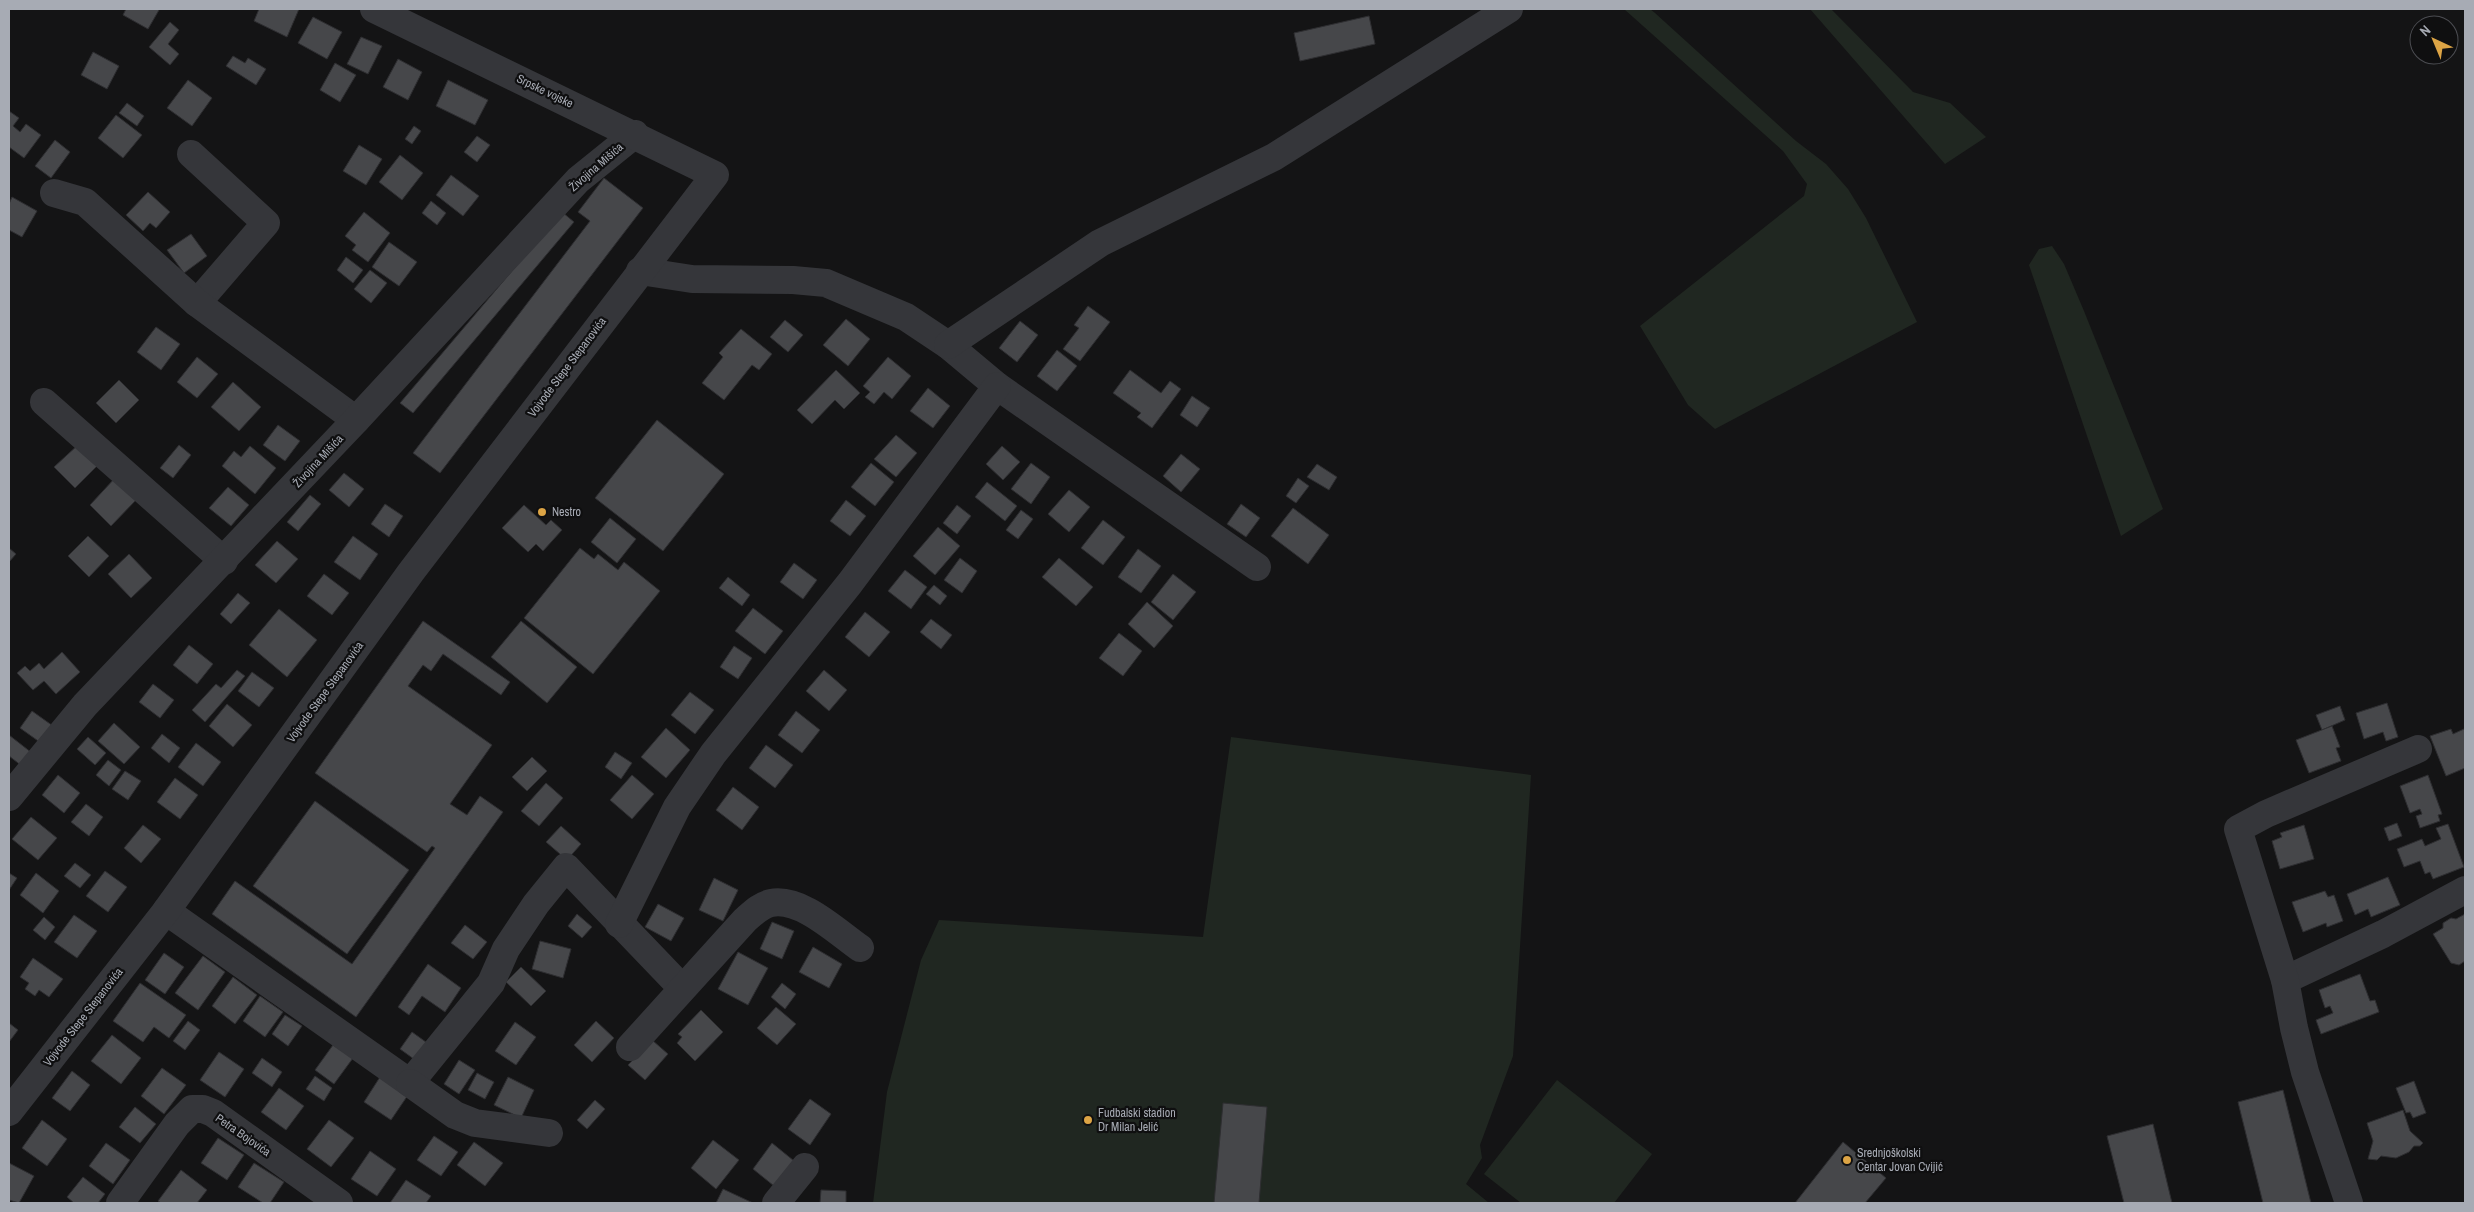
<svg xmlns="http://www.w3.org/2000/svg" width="2474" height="1212" font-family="'Archivo Narrow',sans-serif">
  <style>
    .green { fill: #202721 }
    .building { fill: #46474a; stroke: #2e2e31 }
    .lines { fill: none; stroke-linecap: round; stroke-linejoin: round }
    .minor { stroke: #35363a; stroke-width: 28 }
    .poi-dot { fill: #dca445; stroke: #0f0f10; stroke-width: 2 }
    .labels { text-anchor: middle; stroke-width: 4.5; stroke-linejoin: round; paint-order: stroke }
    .street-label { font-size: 12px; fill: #a7abb4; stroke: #0f0f10 }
    .poi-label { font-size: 12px; fill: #a7abb4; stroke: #0f0f10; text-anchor: start }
  </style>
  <rect width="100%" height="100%" fill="#141415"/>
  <g class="green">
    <polygon points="1624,9 1650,9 1655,13 1796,141 1826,164 1848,189 1866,218 1917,322 1715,429 1688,405 1640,326 1804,196 1807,184 1783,151"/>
    <polygon points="1810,9 1831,9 1913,92 1950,103 1986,137 1945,164"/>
    <polygon points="2052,246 2064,264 2084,311 2163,509 2121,536 2029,265 2039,249"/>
    <polygon points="1231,737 1531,775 1513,1056 1480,1145 1482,1158 1466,1184 1489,1203 873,1203 887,1092 921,960 939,920 1203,937"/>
    <polygon points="1557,1080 1652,1154 1614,1203 1521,1203 1484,1174"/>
  </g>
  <g class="building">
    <polygon points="126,9 157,9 159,10 148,29 123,15"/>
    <polygon points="259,9 299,9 287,37 254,21"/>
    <polygon points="1369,16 1375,44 1300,61 1294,33"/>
    <polygon points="313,17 342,32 327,59 298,43"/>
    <polygon points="170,22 179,30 168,44 179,54 170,65 149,47"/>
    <polygon points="361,37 382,46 368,74 347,64"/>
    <polygon points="93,52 119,66 107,89 81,75"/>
    <polygon points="233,56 245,63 248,58 266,69 256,85 226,66"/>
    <polygon points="398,59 422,72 408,100 383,87"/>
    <polygon points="335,63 356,75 340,102 320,90"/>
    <polygon points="188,80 212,98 192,126 167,108"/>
    <polygon points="448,80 488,100 475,125 436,106"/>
    <polygon points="127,103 144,116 137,126 119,113"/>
    <polygon points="9,111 19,118 13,126 20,132 26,124 41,135 24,158 9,147"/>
    <polygon points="116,115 142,135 123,158 98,138"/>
    <polygon points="414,126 421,131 412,144 405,139"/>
    <polygon points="477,136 490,145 477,162 464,152"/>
    <polygon points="55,140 70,152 51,178 35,166"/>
    <polygon points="359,145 382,159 366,185 343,171"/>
    <polygon points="400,155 423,173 402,200 379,182"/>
    <polygon points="451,175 479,196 463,216 436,195"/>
    <polygon points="604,178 643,208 440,473 413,453 590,221 578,212"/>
    <polygon points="148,192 170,212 156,228 150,223 143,231 126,215"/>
    <polygon points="12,197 37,211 22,237 9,230 9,204"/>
    <polygon points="431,201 446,213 437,225 422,213"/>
    <polygon points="364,212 390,233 368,262 352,250 356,245 345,236"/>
    <polygon points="562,212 574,222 413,413 400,403"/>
    <polygon points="191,234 207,256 184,273 167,250"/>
    <polygon points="389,242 417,262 399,286 372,267"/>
    <polygon points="346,257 363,270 353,283 337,270"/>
    <polygon points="370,270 387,283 371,303 354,289"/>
    <polygon points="1088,306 1110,322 1080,361 1063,349 1079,328 1074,325"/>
    <polygon points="846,319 870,339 848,366 823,345"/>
    <polygon points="785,320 803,335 788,352 770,337"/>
    <polygon points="1020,321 1038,335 1017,362 999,348"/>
    <polygon points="156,327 180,344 161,370 137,352"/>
    <polygon points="741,329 772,354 759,370 752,365 724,400 702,383 723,357 719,353"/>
    <polygon points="1057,350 1077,366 1057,391 1037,376"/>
    <polygon points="197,357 218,374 197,398 177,382"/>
    <polygon points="888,357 911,376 892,399 884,392 874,404 865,397 870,392 863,386"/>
    <polygon points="836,370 860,393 844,409 835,400 812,424 797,410"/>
    <polygon points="1130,370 1161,393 1170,381 1181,389 1152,428 1137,417 1141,413 1113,393"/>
    <polygon points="119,380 139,400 116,423 96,403"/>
    <polygon points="233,382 261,407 239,431 211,407"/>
    <polygon points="928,388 950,406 933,428 910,411"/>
    <polygon points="1192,396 1210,408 1197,427 1180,415"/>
    <polygon points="657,420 724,474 663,551 595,498"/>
    <polygon points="278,425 300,441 285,461 263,445"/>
    <polygon points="896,435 917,453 896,477 874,459"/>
    <polygon points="79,444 99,464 75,488 54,467"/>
    <polygon points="179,445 191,455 173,478 160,468"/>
    <polygon points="250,446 276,468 255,494 222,466 234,451 241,457"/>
    <polygon points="1002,446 1020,462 1003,480 986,464"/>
    <polygon points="1181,454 1200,469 1181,492 1163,476"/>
    <polygon points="871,463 894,482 875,506 851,487"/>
    <polygon points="1031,463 1050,477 1031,504 1011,489"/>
    <polygon points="1317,464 1337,477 1329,490 1307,477"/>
    <polygon points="344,473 364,489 349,507 329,490"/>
    <polygon points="115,478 137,499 111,526 90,505"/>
    <polygon points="1298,478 1309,486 1296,503 1286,496"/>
    <polygon points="987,482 1017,506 1005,521 975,497"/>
    <polygon points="228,487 249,505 231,526 209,508"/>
    <polygon points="1069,490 1090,507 1069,532 1048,514"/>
    <polygon points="310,495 321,504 298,531 287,522"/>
    <polygon points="846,500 866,516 850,536 830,521"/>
    <polygon points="385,504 403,516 389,537 371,524"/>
    <polygon points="1241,504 1260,518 1246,537 1227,524"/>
    <polygon points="524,505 546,525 551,520 562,530 543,551 536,544 528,552 502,528"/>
    <polygon points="957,505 971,516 957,534 943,523"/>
    <polygon points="1293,508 1329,535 1308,564 1271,536"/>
    <polygon points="1021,510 1033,519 1018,539 1006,530"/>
    <polygon points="610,518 636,539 617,563 591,542"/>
    <polygon points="1103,520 1125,537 1103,565 1081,548"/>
    <polygon points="938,527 960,546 935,575 913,556"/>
    <polygon points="88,536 109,556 89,577 68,556"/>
    <polygon points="353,536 378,554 360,580 334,562"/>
    <polygon points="277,541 298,559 276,583 255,565"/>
    <polygon points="9,548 16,554 9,562"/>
    <polygon points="580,548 594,559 598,554 618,570 624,562 660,591 593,674 524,618"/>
    <polygon points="1138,549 1161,566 1141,593 1118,577"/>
    <polygon points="129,554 152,578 131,598 108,574"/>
    <polygon points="960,558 977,571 962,593 944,580"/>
    <polygon points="1059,558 1093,587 1076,606 1042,577"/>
    <polygon points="794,563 817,580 803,599 780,582"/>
    <polygon points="905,570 927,587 911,609 888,591"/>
    <polygon points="324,574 349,593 332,615 307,596"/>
    <polygon points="1173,574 1196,592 1173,620 1151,602"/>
    <polygon points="728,577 750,595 742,606 719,588"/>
    <polygon points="934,585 947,596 940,605 926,594"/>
    <polygon points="238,593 250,603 231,624 220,614"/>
    <polygon points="1147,602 1173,626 1154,648 1128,624"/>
    <polygon points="753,608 783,631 765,654 735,631"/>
    <polygon points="279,609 317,640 287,677 249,645"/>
    <polygon points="865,612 890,632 869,657 845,637"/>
    <polygon points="931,619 952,635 941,649 920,632"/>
    <polygon points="423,621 510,682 501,695 443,654 431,671 423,665 408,686 492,745 450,804 467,815 480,796 503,812 356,1017 212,914 235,881 352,964 435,848 432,846 427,852 315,773"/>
    <polygon points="521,621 577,667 547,703 491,657"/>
    <polygon points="1119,633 1142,651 1123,676 1099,658"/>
    <polygon points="189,645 213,664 197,684 173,665"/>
    <polygon points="734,646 752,658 738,679 720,667"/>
    <polygon points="62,652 80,672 56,694 44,681 33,690 17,673 25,666 30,671 39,663 44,669"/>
    <polygon points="237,670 245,676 205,722 192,710 216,684 221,688"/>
    <polygon points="824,670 847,690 829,711 806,691"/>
    <polygon points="252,672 274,688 259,707 238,691"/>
    <polygon points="153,684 174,700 160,718 139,702"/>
    <polygon points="690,692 714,710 695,734 671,715"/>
    <polygon points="2387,703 2398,737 2386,741 2383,732 2364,739 2356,713"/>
    <polygon points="227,704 252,725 233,747 209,726"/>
    <polygon points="2340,706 2345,720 2322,730 2316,715"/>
    <polygon points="32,711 53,726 41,743 20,728"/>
    <polygon points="796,711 820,730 802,753 778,735"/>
    <polygon points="114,723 140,747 124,764 98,741"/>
    <polygon points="2332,726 2340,747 2336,748 2341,761 2309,773 2296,740"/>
    <polygon points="666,728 690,750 666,778 641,757"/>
    <polygon points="2451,729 2453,734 2464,729 2465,732 2465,768 2446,776 2430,736"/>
    <polygon points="162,734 180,748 169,763 151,748"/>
    <polygon points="9,735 32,753 22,766 9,756"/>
    <polygon points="88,737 106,753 95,765 77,749"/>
    <polygon points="196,743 221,762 203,786 178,767"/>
    <polygon points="766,745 793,765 775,788 749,768"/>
    <polygon points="615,752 632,763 621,779 605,767"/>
    <polygon points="532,757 547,771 527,791 512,777"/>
    <polygon points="108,760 121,770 109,786 96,775"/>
    <polygon points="125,771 141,781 128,800 112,789"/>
    <polygon points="58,775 80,793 64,813 42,795"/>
    <polygon points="632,775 654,794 632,819 610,800"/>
    <polygon points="2428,775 2442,814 2438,815 2440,821 2420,828 2416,816 2422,814 2420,809 2410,813 2400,786"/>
    <polygon points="175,778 198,795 180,819 157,802"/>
    <polygon points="546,783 563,798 539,826 521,811"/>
    <polygon points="733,787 759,807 742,830 716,810"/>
    <polygon points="315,801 409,870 347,954 253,886"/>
    <polygon points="86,804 103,817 89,836 71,822"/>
    <polygon points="31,817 57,838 38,860 12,839"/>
    <polygon points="2397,823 2402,836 2389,841 2384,828"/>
    <polygon points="2448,824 2464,867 2433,879 2430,872 2425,874 2420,861 2404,867 2397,849 2422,839 2425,846 2441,839 2436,828"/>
    <polygon points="143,825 161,839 141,863 124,848"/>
    <polygon points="2304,825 2314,859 2280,869 2272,841 2282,837 2280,833"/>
    <polygon points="561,826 581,844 567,860 546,842"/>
    <polygon points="75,863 91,875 80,888 64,876"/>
    <polygon points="105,871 127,887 108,912 86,896"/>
    <polygon points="9,873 17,878 9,890"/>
    <polygon points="36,873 59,891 43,913 20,895"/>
    <polygon points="2388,877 2400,905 2371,917 2368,909 2355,915 2347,894"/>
    <polygon points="714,878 738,890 723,921 699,910"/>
    <polygon points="2325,891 2328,897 2334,895 2343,921 2327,927 2326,923 2303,932 2292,902"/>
    <polygon points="658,904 684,918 671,941 645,927"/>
    <polygon points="577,914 592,927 582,938 568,926"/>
    <polygon points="2465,914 2465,961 2459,965 2451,963 2433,934 2443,928 2443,923 2451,918 2456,919"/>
    <polygon points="74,915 97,931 77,958 54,942"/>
    <polygon points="44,917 55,927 45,940 33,930"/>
    <polygon points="772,922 794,931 782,959 760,949"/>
    <polygon points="465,925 487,942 473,959 451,943"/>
    <polygon points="540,941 571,949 563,978 532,969"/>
    <polygon points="813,947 842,964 829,988 799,972"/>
    <polygon points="738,952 768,968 748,1005 718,989"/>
    <polygon points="164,953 184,967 165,994 145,980"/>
    <polygon points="203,956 225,972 198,1010 175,993"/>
    <polygon points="33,958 63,979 49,997 39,990 35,996 25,989 29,983 20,977"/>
    <polygon points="428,964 461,988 445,1012 422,996 409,1015 398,1007"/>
    <polygon points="521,967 546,991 531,1006 506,982"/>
    <polygon points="2360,974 2370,1001 2375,1000 2379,1012 2321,1034 2316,1020 2333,1013 2330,1006 2325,1008 2319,990"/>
    <polygon points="233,977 257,995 235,1024 212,1006"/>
    <polygon points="140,983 186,1015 169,1038 154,1027 143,1042 113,1021"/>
    <polygon points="782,983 796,994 785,1009 771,997"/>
    <polygon points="260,996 283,1012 265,1037 243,1021"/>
    <polygon points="776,1007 796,1024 777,1045 757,1028"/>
    <polygon points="701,1010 723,1032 695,1061 677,1043 682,1037 678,1034"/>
    <polygon points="285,1015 302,1026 288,1046 272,1034"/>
    <polygon points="188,1021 200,1030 185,1050 173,1041"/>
    <polygon points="596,1021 614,1038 592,1062 574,1045"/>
    <polygon points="515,1022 536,1037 516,1065 495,1051"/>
    <polygon points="9,1023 18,1030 9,1042"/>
    <polygon points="412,1032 430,1045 418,1062 400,1049"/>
    <polygon points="112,1035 141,1058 121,1084 91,1061"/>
    <polygon points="652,1040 668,1054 645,1080 628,1065"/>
    <polygon points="333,1045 353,1058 334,1084 315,1070"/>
    <polygon points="219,1052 244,1069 225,1097 200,1080"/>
    <polygon points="262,1058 282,1072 272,1087 252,1073"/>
    <polygon points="459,1060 475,1070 459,1094 444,1084"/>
    <polygon points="162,1068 186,1085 164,1114 141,1096"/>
    <polygon points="72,1071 90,1085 70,1111 52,1098"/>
    <polygon points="477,1073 494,1082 485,1099 468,1090"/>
    <polygon points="315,1076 332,1088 324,1101 306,1089"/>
    <polygon points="380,1077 408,1095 391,1120 364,1102"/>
    <polygon points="508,1077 534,1090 521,1118 494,1105"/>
    <polygon points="2414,1081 2426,1113 2413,1118 2410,1112 2406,1113 2396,1088"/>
    <polygon points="279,1088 304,1106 286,1130 261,1112"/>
    <polygon points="2283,1090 2311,1203 2263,1203 2238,1102"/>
    <polygon points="810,1099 831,1114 810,1145 788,1129"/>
    <polygon points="595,1100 605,1109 587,1129 577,1120"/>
    <polygon points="1223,1103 1267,1107 1259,1203 1214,1203"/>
    <polygon points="135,1107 156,1124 140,1143 119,1127"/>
    <polygon points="2403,1110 2410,1131 2423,1143 2420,1146 2414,1146 2409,1152 2396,1158 2381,1156 2377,1160 2368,1159 2373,1141 2367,1123"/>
    <polygon points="42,1120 67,1139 47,1166 22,1148"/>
    <polygon points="329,1120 354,1138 331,1167 307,1149"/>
    <polygon points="2153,1124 2172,1203 2124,1203 2107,1136"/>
    <polygon points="434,1136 458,1152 441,1176 417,1160"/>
    <polygon points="218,1138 244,1155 227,1180 201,1163"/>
    <polygon points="713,1140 739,1160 716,1189 691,1168"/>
    <polygon points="474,1142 503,1163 485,1186 457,1165"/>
    <polygon points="1843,1142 1886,1178 1865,1203 1795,1203"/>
    <polygon points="106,1143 130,1160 113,1184 89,1166"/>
    <polygon points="772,1143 799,1165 779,1190 753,1169"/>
    <polygon points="370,1151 396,1169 377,1196 351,1179"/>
    <polygon points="9,1163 34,1176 19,1203 9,1200"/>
    <polygon points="254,1163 284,1182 270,1203 263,1203 238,1187"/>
    <polygon points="181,1170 207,1190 197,1203 161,1203 158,1201"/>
    <polygon points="83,1177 105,1194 98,1203 74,1203 67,1197"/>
    <polygon points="406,1180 431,1196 426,1203 390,1203"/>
    <polygon points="723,1189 753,1203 716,1203"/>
    <polygon points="821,1190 846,1191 846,1203 820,1203"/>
  </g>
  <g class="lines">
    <g class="minor">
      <polyline points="191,154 266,223 197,303"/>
      <polyline points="54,193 85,202 197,303 356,420"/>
      <polyline points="640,271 692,279 793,280 826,283 906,317 948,345 997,386 1257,567"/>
      <polyline points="948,345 1100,243 1274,157 1509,9"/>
      <polyline points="44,402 224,561"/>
      <polyline points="9,797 85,705 356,420 578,180 635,134"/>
      <polyline points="166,911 410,1083 491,983 506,949 536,904 566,867 682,988"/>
      <polyline points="619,924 677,807 713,754 850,583 997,386"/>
      <polyline points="2285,980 2383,934 2465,890"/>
      <path d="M630 1047 745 920C753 913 761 905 771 903 801 897 837 932 860 948"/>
      <polyline points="410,1083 455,1115 475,1123 549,1133"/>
      <polyline points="9,1112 166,911 411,572 715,175 374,9"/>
      <polyline points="120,1203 177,1124 192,1109 203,1109 213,1113 339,1203"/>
      <polyline points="776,1203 805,1167"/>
      <polyline points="2349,1203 2305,1072 2294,1028 2285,980 2238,829 2266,814 2418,749"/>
    </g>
  </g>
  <g class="poi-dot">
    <circle cx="542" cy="512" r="5"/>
    <circle cx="1088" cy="1120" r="5"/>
    <circle cx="1847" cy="1160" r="5"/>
  </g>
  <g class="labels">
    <g class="street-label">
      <text transform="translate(545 91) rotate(26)" y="4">Srpske vojske</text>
      <text transform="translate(596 167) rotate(-41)" y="4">Živojina Mišića</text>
      <text transform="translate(567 367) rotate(-53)" y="4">Vojvode Stepe Stepanovića</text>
      <text transform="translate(318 461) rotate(-47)" y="4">Živojina Mišića</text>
      <text transform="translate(325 692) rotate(-54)" y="4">Vojvode Stepe Stepanovića</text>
      <text transform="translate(83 1017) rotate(-52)" y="4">Vojvode Stepe Stepanovića</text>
      <text transform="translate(243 1135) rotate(35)" y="4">Petra Bojovića</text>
    </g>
    <g class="poi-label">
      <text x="552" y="516">Nestro</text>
      <text x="1098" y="1117">Fudbalski stadion<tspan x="1098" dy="14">Dr Milan Jelić</tspan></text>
      <text x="1857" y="1157">Srednjoškolski<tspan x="1857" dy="14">Centar Jovan Cvijić</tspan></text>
    </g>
  </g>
  <rect width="2474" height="1212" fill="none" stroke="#a7abb4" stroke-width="20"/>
  <g transform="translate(2434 40) rotate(316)"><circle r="24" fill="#0f0f10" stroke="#4c4d52"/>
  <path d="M0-4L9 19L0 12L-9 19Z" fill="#dca445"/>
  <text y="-8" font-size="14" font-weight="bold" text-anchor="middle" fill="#a7abb4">N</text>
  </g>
</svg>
